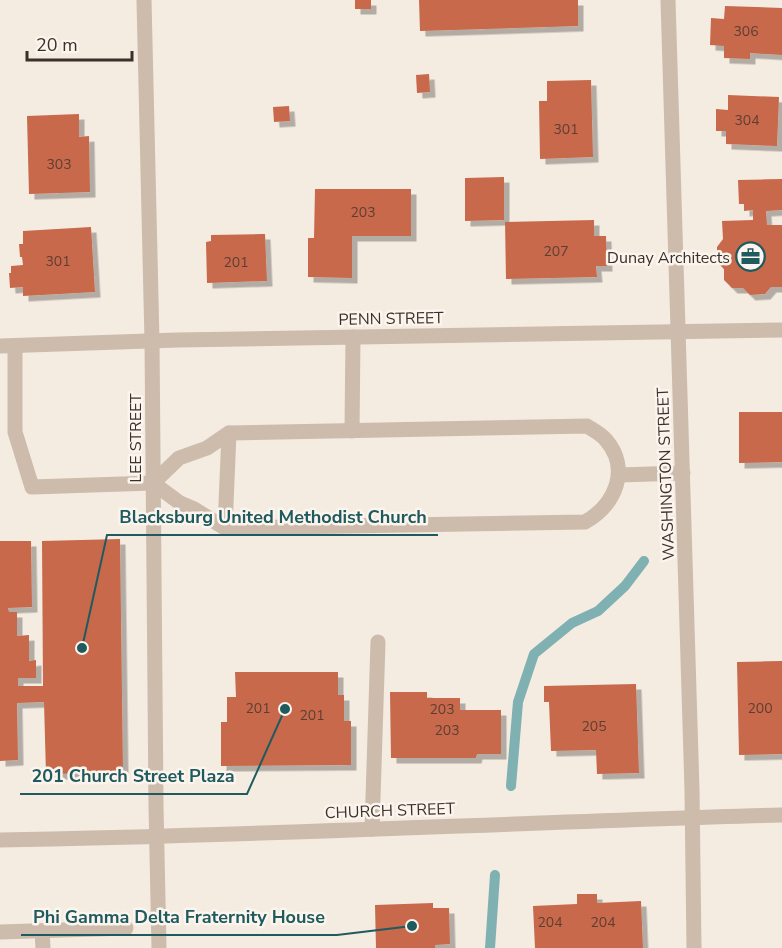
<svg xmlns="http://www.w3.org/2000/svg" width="782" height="948" font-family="'Nunito Sans',sans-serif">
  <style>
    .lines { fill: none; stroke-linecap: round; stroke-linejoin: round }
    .stream { stroke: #7fb0b2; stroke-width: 10 }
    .building { fill: #c8694b; filter: url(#shadow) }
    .service { stroke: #cdbbac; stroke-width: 15 }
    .minor { stroke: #cdbbac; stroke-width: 15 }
    .labels { text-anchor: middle; stroke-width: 5; stroke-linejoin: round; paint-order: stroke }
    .number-label { font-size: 14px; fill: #5e3e33 }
    .poi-label { font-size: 16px; fill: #3b302b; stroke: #fbf5ee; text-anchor: end }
    .street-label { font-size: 16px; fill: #3b302b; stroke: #fbf5ee }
    .leader { fill: none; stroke: #1f5a5e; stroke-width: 2 }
    .callout-dot { fill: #1f5a5e; stroke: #fbf5ee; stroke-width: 2 }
    .callout-label { font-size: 18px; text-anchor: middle; font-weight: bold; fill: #1f5a5e; stroke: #fbf5ee; stroke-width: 5; stroke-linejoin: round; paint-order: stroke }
  </style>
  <defs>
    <filter id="shadow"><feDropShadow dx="5.5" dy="5.5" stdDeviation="0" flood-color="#0004"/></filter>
  </defs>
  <rect width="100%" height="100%" fill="#f4ebe1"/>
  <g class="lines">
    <g class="stream">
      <polyline points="511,786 518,702 534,654 572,623 598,611 625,586 644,561"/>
      <polyline points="490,948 495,875"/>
    </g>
  </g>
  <g class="building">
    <rect x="355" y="0" width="16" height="9"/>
    <polygon points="419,0 578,0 578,26 420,31"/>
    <polygon points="725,6 782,8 782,55 750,53 750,59 724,58 724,46 710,45 711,18 724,19"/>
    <polygon points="429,74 430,92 417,93 416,75"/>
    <polygon points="591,80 593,157 540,159 539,101 547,101 547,81"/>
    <polygon points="728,95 779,97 777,146 726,144 726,131 716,131 716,109 728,110"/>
    <polygon points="289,106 290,121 274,122 273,107"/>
    <polygon points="79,114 79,137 89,136 90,192 29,194 27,116"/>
    <polygon points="504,177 504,220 465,221 465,178"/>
    <polygon points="782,179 782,210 766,211 767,225 782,225 782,287 771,287 765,294 750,295 743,288 732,288 724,280 724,269 717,262 717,247 723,239 722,221 753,220 753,210 744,211 744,204 739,204 738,180"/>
    <polygon points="315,189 411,189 411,236 352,236 352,278 308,277 308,238 314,238"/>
    <polygon points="594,220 594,236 606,236 607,266 596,266 597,277 506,279 505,222"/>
    <polygon points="91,227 95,292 23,296 23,287 10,288 9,273 11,273 11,266 23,265 22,257 20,257 19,244 23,244 23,231"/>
    <polygon points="265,234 267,281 207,283 206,242 211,241 211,235"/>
    <polygon points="739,412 782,412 782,462 739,463"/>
    <polygon points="120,539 123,773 46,774 44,702 17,703 18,760 0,761 0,541 31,541 32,607 8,608 9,612 17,612 17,636 29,635 29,661 36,660 36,678 18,678 18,686 43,686 42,541"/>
    <polygon points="782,661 782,754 739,755 737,662"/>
    <polygon points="235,672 338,672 338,695 344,695 344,721 351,721 351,765 221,766 221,722 227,722 227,697 236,697"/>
    <polygon points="636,684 639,773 597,774 596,750 551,751 549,702 544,702 544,686"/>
    <polygon points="390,692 427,692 427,698 460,698 460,710 501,710 501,754 477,754 476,758 391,758"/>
    <polygon points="577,894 597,894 597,903 641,901 643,948 535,948 533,906 577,904"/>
    <polygon points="433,903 433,908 449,908 450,944 435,945 435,948 376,948 375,905"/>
  </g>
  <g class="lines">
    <g class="service">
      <path d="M15 346V432L32 487 153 483 180 503 194 509 225 528 585 522C615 505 631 469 606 440 601 434 593 430 587 426L229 433 207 448 179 458 153 483"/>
      <polyline points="352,431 353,337"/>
      <polyline points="619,475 683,473"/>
      <polyline points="225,528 229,433"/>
      <polyline points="372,829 378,642"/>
      <polyline points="42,931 43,948"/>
      <polyline points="0,932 126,928"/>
    </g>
    <g class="minor">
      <polyline points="144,0 152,341 156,806 159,948"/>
      <polyline points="668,0 692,790 694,948"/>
      <polyline points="0,346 178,340 782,330"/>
      <path d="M0 840C261 836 521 822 782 815"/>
    </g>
  </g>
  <defs>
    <symbol id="office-ring" viewBox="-11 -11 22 22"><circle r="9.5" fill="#fbf5ee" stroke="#1f5a5e" stroke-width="1.5"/><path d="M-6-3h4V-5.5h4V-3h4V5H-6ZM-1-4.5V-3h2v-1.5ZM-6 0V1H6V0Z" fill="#1f5a5e"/></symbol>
  </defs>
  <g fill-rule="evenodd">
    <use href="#office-ring" x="734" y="240" width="33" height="33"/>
  </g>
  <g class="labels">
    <g class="number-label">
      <text x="746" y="36">306</text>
      <text x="747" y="125">304</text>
      <text x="566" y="134">301</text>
      <text x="59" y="169">303</text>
      <text x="363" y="217">203</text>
      <text x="556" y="256">207</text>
      <text x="58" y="266">301</text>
      <text x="236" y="267">201</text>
      <text x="258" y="713">201</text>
      <text x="760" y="713">200</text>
      <text x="442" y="714">203</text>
      <text x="312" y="720">201</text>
      <text x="594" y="731">205</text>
      <text x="447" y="735">203</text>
      <text x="550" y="927">204</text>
      <text x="603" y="927">204</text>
    </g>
    <g class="poi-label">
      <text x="730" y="263">Dunay Architects</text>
    </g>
    <g class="street-label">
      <text transform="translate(391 318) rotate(-1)" y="6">PENN STREET</text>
      <text transform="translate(135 438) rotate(-90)" y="6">LEE STREET</text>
      <text transform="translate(665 474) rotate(-92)" y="6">WASHINGTON STREET</text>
      <text transform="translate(390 810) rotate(-2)" y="6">CHURCH STREET</text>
    </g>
  </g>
  <path class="leader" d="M82 648L107 535H438M285 709L247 794H20M412 926L337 935H21"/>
  <g class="callout-dot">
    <circle cx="82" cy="648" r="6"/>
    <circle cx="285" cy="709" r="6"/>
    <circle cx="412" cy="926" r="6"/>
  </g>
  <g class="callout-label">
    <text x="273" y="523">Blacksburg United Methodist Church</text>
    <text x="133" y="782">201 Church Street Plaza</text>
    <text x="179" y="923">Phi Gamma Delta Fraternity House</text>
  </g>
  <path d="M27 51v9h105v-9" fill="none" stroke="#3b302b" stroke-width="3"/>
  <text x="36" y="51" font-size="18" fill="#3b302b" stroke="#fbf5ee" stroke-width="4.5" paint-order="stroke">20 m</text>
</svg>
